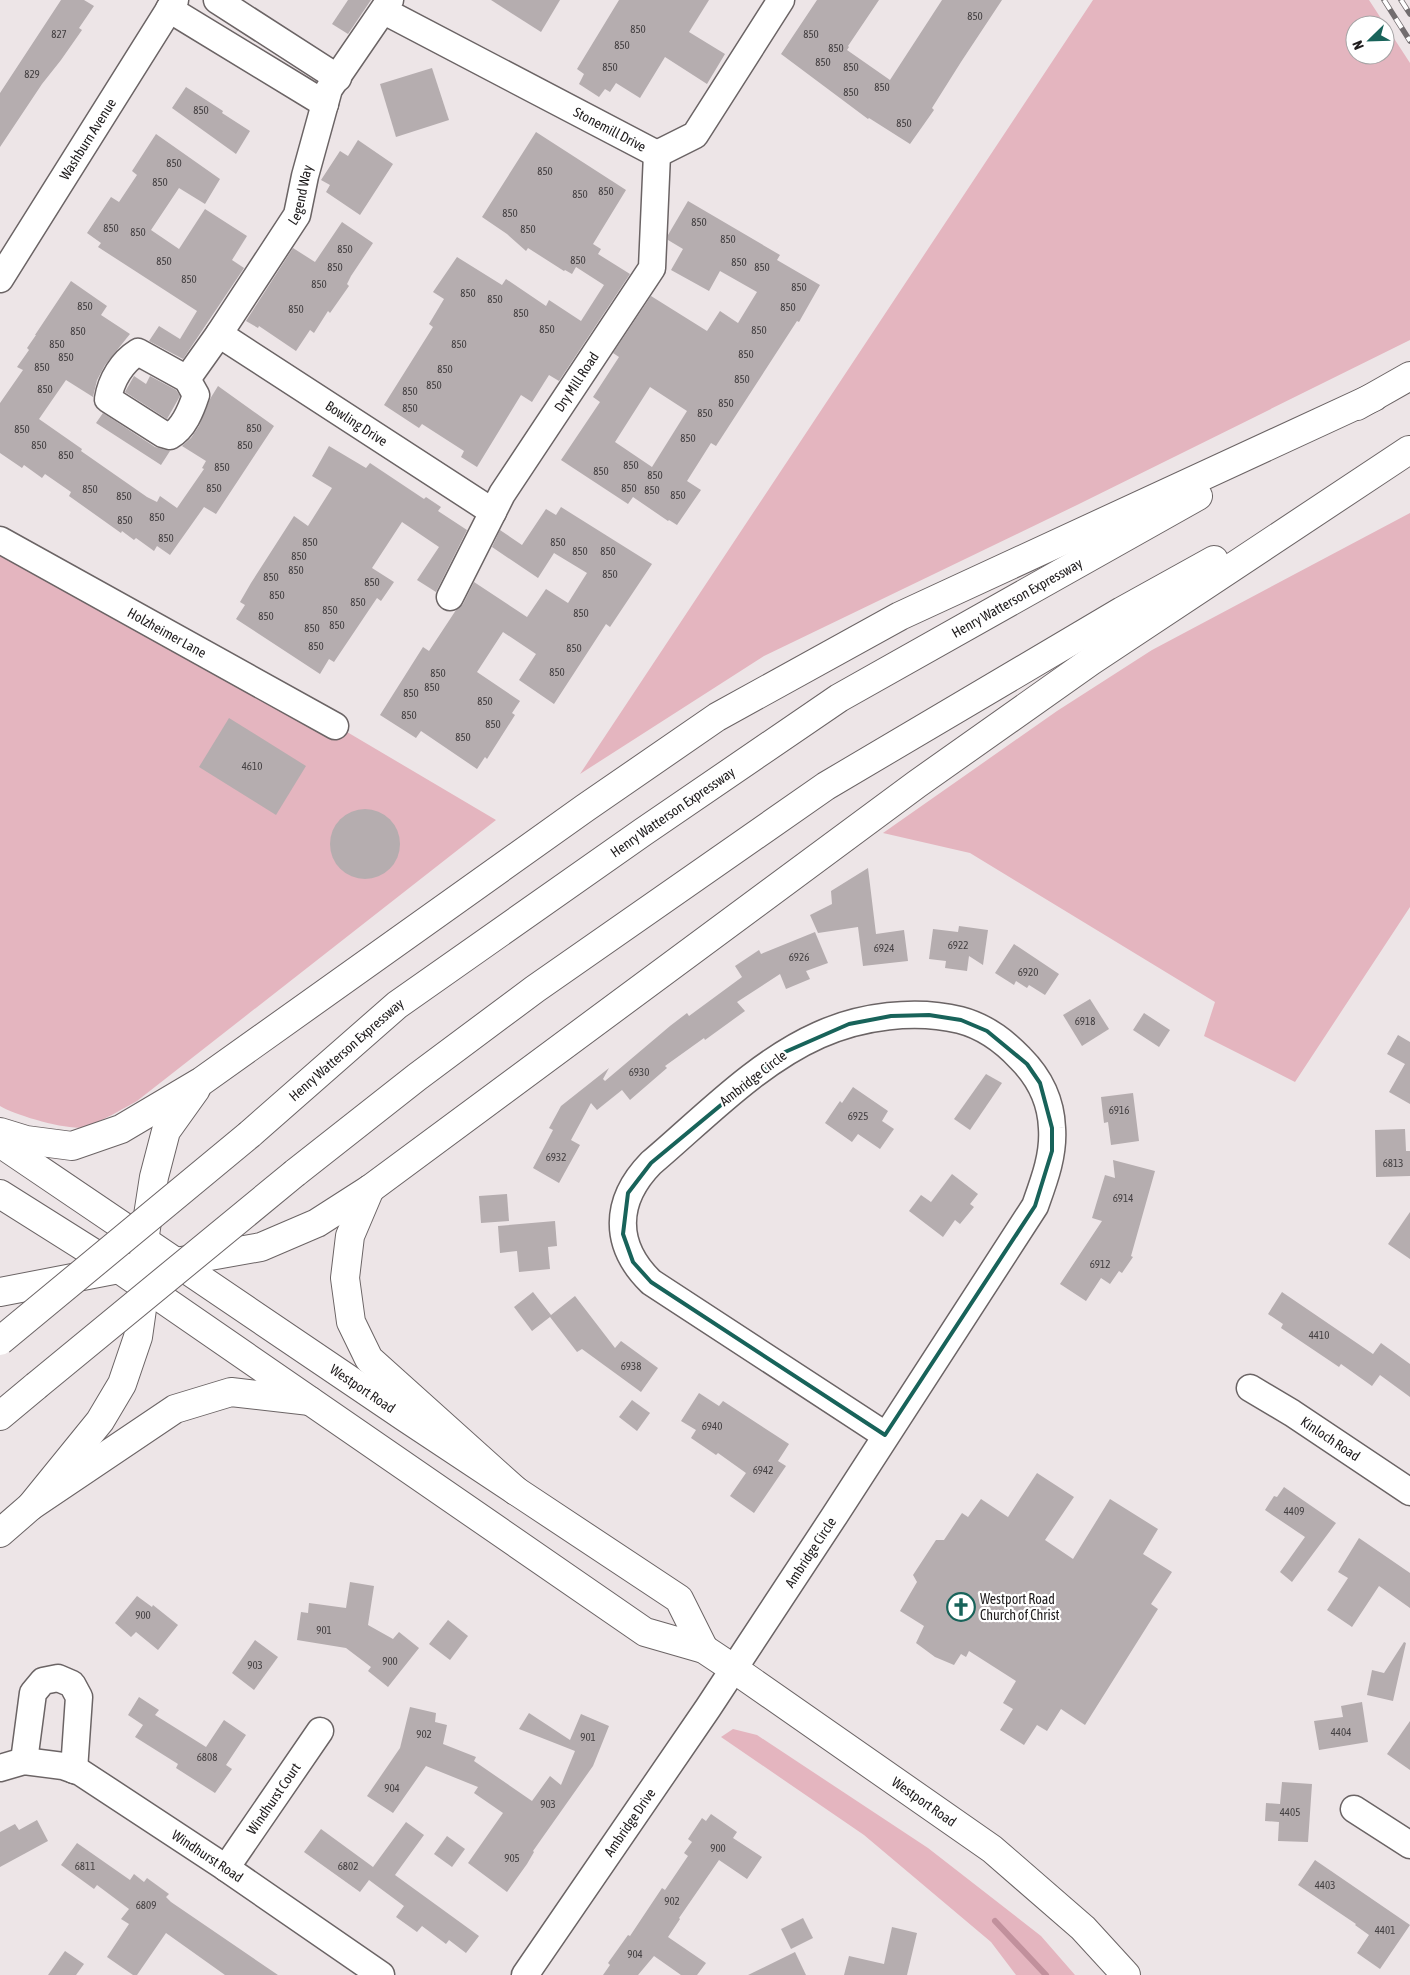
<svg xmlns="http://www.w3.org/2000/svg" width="1410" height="1975" font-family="'Asap Condensed',sans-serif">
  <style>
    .green { fill: #e4b5bf; fill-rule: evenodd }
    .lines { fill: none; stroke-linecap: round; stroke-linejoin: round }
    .stream { stroke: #c1909c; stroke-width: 6 }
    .building { fill: #b5adaf; fill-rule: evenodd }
    .minor-casing { stroke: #6b6465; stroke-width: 29 }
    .major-casing { stroke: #6b6465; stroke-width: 30 }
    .highway-casing { stroke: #6b6465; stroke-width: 30 }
    .minor { stroke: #fff; stroke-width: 26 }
    .major { stroke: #fff; stroke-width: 28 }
    .highway { stroke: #fff; stroke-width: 28 }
    .rail-casing { stroke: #726d6f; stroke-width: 5.5 }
    .rail { stroke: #fff; stroke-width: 4; stroke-dasharray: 11; stroke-linecap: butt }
    .highway-bridge-casing { stroke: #6b6465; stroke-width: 30; stroke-linecap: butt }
    .highway-bridge { stroke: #fff; stroke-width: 28 }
    .marked { fill: none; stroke: #18635a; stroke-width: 4; stroke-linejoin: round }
    .labels { text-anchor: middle; stroke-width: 4.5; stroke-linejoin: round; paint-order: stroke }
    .number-label { font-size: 11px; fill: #444042 }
    .street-label { font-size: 14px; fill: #1f1c1d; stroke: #fff }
    .poi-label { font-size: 14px; fill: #1f1c1d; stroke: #fff; text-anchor: start }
  </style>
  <rect width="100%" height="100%" fill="#ede5e7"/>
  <g class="green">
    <path d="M1093 0H1369L1410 63V340L1077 505 764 656 580 774ZM1355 25H1385V55H1355Z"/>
    <polygon points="1410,513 1410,907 1295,1082 1204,1036 1215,1002 970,853 883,833 1057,711 1152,650"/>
    <path d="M0 527 496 820 137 1101C124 1108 99 1123 85 1127 69 1131 14 1115 0 1106Z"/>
    <polygon points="733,1729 757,1735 928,1848 1041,1936 1075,1975 1016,1975 991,1942 864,1835 721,1737"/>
  </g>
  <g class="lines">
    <polyline class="stream" points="995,1921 1046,1975"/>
  </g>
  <g class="building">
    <polygon points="61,0 84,0 94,6 79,28 82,30 61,60 42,84 0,147 0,93"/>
    <polygon points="348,0 371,0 348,34 332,24"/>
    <polygon points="491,0 560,0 541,32"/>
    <polygon points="619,0 709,0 689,32 725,54 707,84 665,57 640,98 616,83 610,92 605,89 599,97 579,84 584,74 577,69"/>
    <polygon points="817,0 879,0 848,46 849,47 847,50 890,80 942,0 1002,0 961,62 932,108 934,110 910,144 869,118 868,119 781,54"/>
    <polygon points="432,68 449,120 396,137 380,84"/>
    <polygon points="186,87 223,111 222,113 250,131 236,154 172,108"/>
    <polygon points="536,132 626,190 593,244 601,249 598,254 630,274 559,381 549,375 532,402 521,395 477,467 461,457 464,451 422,424 419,428 384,405 433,327 429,324 444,299 433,292 457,257 502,285 506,279 546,306 549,300 581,321 604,285 576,267 572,274 565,270 564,271 528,248 526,251 507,234 482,217"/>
    <polygon points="156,134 220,179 205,204 179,188 151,230 179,249 205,209 247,236 232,260 244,268 183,359 149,341 159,326 180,339 197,311 98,247 101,243 87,233 111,197 119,202 137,175 132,171"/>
    <polygon points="358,140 393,164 360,215 326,192 330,185 321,180 340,151 348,156"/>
    <path d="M688 201 780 255 777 260 820 285 799 322 797 321 716 446 711 443 687 481 701 490 677 525 669 520 668 521 633 497 628 504 561 460 600 402 593 397 619 357 613 353 651 296 707 331 720 311 738 323 757 292 720 271 709 291 671 270 683 249 668 240V235ZM650 387 687 411 652 467 615 442Z"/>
    <polygon points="342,222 373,243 351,276 347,284 349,286 330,313 328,311 314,333 310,330 296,351 259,326 258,328 246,321 293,248 315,262"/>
    <polygon points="71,281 107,306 101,315 130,334 105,365 97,380 93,397 66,380 39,419 82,449 81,451 147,497 157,502 160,496 177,508 204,469 202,468 206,461 182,446 191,438 199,426 210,399 218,386 274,426 216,514 204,507 170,555 157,546 154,551 136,538 134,540 122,531 121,533 69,496 71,492 45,474 42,478 24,465 22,468 0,453 0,403 23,370 17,367 29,350 27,348 36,335 35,335"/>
    <polygon points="134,376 146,384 150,376 176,390 180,396 167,419 125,392"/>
    <polygon points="103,413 155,447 170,451 161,465 96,423"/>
    <polygon points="329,446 366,468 370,463 424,499 426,497 441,507 438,511 467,530 436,592 417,580 439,547 402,522 372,568 394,582 381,601 377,598 334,662 329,659 320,674 236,619 245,605 240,602 251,583 294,516 308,526 332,488 312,476"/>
    <polygon points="561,507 652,564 610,627 606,624 554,704 519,680 536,654 503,632 477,672 520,701 512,713 515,715 487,759 485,757 477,769 421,731 416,738 380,715 423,647 429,651 456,610 463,604 474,582 527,617 546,589 568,603 587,573 554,553 538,578 492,547 500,530 522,545 546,509 556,515"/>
    <polygon points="229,718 306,766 276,815 199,767"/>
    <circle cx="365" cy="844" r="35"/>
    <polygon points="868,868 876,934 904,930 908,961 863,966 858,927 818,933 810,915 832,904 831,891"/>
    <polygon points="959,926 988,930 983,965 969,956 967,971 945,968 946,961 929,959 933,929 958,932"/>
    <polygon points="815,932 828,963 806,971 810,979 786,989 780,974 737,1002 745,1011 705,1040 704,1038 665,1066 667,1068 630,1100 622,1090 597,1110 591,1103 571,1140 580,1145 559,1183 533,1168 553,1130 549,1128 561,1106 609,1068 603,1079 605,1081 670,1026 687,1013 689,1016 742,977 735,966 759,950 761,954"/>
    <polygon points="1014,944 1059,974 1045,995 1029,985 1027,988 1016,981 1014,985 995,973"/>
    <polygon points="1090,999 1109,1029 1082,1046 1063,1015"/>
    <polygon points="1144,1013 1170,1030 1159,1047 1133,1030"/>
    <polygon points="1398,1035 1410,1042 1410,1104 1389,1092 1405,1064 1387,1054"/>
    <polygon points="986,1074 1002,1083 970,1130 954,1119"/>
    <polygon points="853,1087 888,1111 882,1121 894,1129 880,1149 858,1134 852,1142 825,1123 840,1101 842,1103"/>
    <polygon points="1133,1093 1139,1141 1111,1145 1108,1122 1104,1123 1101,1097"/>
    <polygon points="1405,1129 1406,1151 1410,1151 1410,1176 1376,1177 1375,1130"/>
    <polygon points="1113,1160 1155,1171 1131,1256 1133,1257 1122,1273 1119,1271 1110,1284 1101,1278 1086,1301 1060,1284 1102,1221 1092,1218 1105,1175 1115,1178"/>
    <polygon points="952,1174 978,1194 970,1204 974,1207 960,1224 955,1220 943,1237 909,1211 921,1195 931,1202"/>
    <polygon points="507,1194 509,1221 481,1223 479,1196"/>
    <polygon points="1410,1212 1410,1259 1388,1244"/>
    <polygon points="555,1221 557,1246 548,1247 550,1269 519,1272 517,1251 500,1253 498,1226"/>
    <polygon points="533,1292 551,1315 575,1296 615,1348 621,1341 658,1368 641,1392 582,1349 577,1352 550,1317 532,1331 514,1307"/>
    <polygon points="1282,1292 1373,1354 1381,1343 1410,1364 1410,1397 1380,1375 1372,1386 1341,1364 1339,1367 1281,1328 1283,1324 1268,1314"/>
    <polygon points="699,1393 719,1406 723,1401 789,1444 778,1461 786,1466 754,1513 730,1496 746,1473 718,1453 716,1455 691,1438 696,1430 681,1421"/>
    <polygon points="632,1400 650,1413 637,1431 619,1417"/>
    <polygon points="1037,1473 1074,1497 1045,1540 1073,1559 1110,1499 1158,1529 1143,1554 1172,1572 1151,1604 1158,1609 1085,1725 1061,1709 1047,1731 1037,1725 1024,1745 1000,1730 1013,1709 1003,1703 1016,1681 969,1651 966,1657 961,1654 954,1665 935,1657 916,1643 924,1626 900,1611 917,1582 913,1575 936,1540 944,1540 962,1513 968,1517 981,1499 1008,1517"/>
    <polygon points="1284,1487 1336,1523 1292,1582 1280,1572 1305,1537 1265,1510 1274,1496 1277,1497"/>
    <polygon points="1359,1538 1410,1573 1410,1608 1379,1586 1352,1627 1327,1610 1348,1578 1338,1572"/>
    <polygon points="350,1582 374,1586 368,1625 393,1639 399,1632 419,1648 388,1687 368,1671 371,1667 346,1648 297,1640 301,1612 308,1613 309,1603 346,1608"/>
    <polygon points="137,1596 152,1607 153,1605 178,1625 158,1650 136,1632 131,1637 115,1623"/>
    <polygon points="448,1620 468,1636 450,1660 429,1644"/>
    <polygon points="255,1640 278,1657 254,1690 232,1673"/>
    <polygon points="1404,1642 1406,1643 1393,1701 1367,1695 1372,1670 1384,1673"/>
    <polygon points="139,1697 159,1710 155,1715 206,1747 224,1720 246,1735 226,1765 232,1769 215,1793 176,1768 178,1764 135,1737 143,1725 128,1715"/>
    <polygon points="1362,1702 1368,1742 1319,1750 1314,1721 1343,1717 1341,1706"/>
    <polygon points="410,1707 436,1713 435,1722 447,1725 443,1744 476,1757 474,1761 532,1801 550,1776 561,1785 575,1751 519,1729 529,1713 570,1740 581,1714 609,1726 593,1766 533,1851 534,1852 527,1864 507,1892 468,1863 503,1813 474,1793 478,1787 426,1766 393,1813 367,1796 400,1748"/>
    <polygon points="1410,1721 1410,1770 1387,1754"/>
    <polygon points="1282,1782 1312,1784 1308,1842 1278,1841 1279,1822 1265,1821 1266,1803 1280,1804"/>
    <polygon points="711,1814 737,1832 733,1838 762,1857 747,1879 719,1860 679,1918 680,1919 668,1937 706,1963 697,1975 681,1975 654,1956 638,1975 603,1975 610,1965 608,1963 628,1935 630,1936 662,1888 665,1890 688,1856 684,1853 692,1842 688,1839 702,1818 706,1821"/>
    <polygon points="37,1820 48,1841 0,1867 0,1832 15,1824 19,1830"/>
    <polygon points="406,1822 424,1835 395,1875 479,1936 466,1953 449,1940 446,1944 422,1926 417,1932 396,1917 404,1906 369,1880 360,1892 304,1852 321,1829 373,1867"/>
    <polygon points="447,1836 465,1849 452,1867 434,1854"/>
    <polygon points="77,1843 130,1880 134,1874 144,1882 147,1878 169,1894 166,1897 171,1902 278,1975 225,1975 166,1933 137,1975 133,1975 107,1957 129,1924 121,1919 129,1909 97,1885 94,1889 61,1865"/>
    <polygon points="1315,1860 1410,1925 1380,1969 1357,1953 1369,1935 1355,1925 1356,1924 1298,1885"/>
    <polygon points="803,1918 813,1938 791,1949 781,1929"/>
    <polygon points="892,1927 917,1933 907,1975 844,1975 849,1956 884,1964"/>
    <polygon points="65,1951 84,1964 76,1975 48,1975"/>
    <polygon points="795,1952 806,1975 748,1975"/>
  </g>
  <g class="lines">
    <defs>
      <g id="minor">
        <polyline points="217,0 338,78"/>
        <polyline points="169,9 325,104"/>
        <path id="s1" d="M384 11 657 154"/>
        <polyline points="657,154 695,135 781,0"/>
        <path id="s2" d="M0 279 175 0"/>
        <path id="s3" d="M219 334 493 512"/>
        <path d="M138 352 187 379 196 395C191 410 184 428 170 436L163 434 108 399C111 380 122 362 138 352Z"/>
        <path id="s4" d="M187 379 219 334 297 215 305 176 329 89 390 0"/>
        <path id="s5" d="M0 540 335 726"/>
        <path id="s6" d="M450 597 502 494 652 268 657 154"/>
        <path id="s7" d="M1250 1388 1292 1413 1410 1492"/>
        <polyline points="24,1761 33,1693 43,1681 58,1678 72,1684 79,1697 74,1770"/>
        <path id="s8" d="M0 1768 24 1761 63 1766 80 1772 226 1868 381 1975"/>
        <polyline points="1354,1809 1410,1845"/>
        <path id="s9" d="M226 1868 320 1731"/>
        <path id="s10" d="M525 1975 708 1708 835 1515 1035 1206C1044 1181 1054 1155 1052 1128 1051 1101 1039 1077 1020 1058 1004 1041 983 1026 960 1020 915 1009 861 1016 819 1035 756 1063 703 1119 651 1163 614 1201 613 1245 651 1282L885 1435"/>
      </g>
      <g id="major">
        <path id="s11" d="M0 1143 406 1418 679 1599 704 1649"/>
        <path id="s12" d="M0 1194 119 1269 645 1632 704 1649 734 1669 992 1849 1083 1928 1126 1975"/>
      </g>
      <g id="highway">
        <polyline points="1357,406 1410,376"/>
        <polyline points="0,1132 26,1140 72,1146 121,1129 202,1081 585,808 717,717 900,616 1374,397"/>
        <path id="s13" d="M250 1134 397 1005 643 832 839 698 1198 496"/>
        <polyline points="295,1173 417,1077 535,989 826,786 1122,611 1214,560"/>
        <polyline points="370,1189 350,1236 345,1278 351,1322 369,1359 516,1491"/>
        <polyline points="0,1292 119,1269 176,1262 261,1247 317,1223 370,1189 917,784 1091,661 1409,450"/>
        <polyline points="0,1416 36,1386"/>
        <polyline points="31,1506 100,1421 122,1384 138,1337 145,1288 144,1241 154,1177 166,1131 196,1089"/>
        <polyline points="0,1533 31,1506 175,1409 231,1392 310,1401"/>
      </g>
    </defs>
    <use href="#minor" class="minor-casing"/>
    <use href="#major" class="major-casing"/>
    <use href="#highway" class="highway-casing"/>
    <use href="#minor" class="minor"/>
    <use href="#major" class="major"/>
    <use href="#highway" class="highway"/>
    <defs>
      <g id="rail">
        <polyline points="1384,0 1410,41"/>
        <polyline points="1401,0 1410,14"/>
      </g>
    </defs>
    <use href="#rail" class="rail-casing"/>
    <use href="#rail" class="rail"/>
    <defs>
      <g id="highway-bridge">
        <polyline points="0,1341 250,1134"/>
        <polyline points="36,1386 295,1173"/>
      </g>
    </defs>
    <use href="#highway-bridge" class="highway-bridge-casing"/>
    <use href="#highway-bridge" class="highway-bridge"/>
  </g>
  <path class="marked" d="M929 1015 961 1020 987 1031 1027 1064 1040 1083 1052 1128V1151L1035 1206 885 1435 651 1282 633 1262 623 1234 628 1193 651 1163 785 1052 849 1024 891 1016Z"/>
  <defs>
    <symbol id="church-ring" viewBox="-11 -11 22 22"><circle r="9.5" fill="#fff" stroke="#18635a" stroke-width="1.5"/><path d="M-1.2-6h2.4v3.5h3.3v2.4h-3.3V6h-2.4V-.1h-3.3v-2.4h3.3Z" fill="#18635a"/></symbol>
  </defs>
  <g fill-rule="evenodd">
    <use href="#church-ring" x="945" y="1591" width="32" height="32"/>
  </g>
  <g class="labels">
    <g class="number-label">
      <text x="975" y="20">850</text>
      <text x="638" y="33">850</text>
      <text x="59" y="38">827</text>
      <text x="811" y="38">850</text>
      <text x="622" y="49">850</text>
      <text x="836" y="52">850</text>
      <text x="823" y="66">850</text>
      <text x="610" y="71">850</text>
      <text x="851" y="71">850</text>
      <text x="32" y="78">829</text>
      <text x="882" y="91">850</text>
      <text x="851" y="96">850</text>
      <text x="201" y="114">850</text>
      <text x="904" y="127">850</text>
      <text x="174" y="167">850</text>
      <text x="545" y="175">850</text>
      <text x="160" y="186">850</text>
      <text x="606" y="195">850</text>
      <text x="580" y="198">850</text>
      <text x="510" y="217">850</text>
      <text x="699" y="226">850</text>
      <text x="111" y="232">850</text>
      <text x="528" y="233">850</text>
      <text x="138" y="236">850</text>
      <text x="728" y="243">850</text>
      <text x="345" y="253">850</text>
      <text x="578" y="264">850</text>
      <text x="164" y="265">850</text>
      <text x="739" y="266">850</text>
      <text x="335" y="271">850</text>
      <text x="762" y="271">850</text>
      <text x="189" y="283">850</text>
      <text x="319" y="288">850</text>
      <text x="799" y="291">850</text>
      <text x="468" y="297">850</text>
      <text x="495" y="303">850</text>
      <text x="85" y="310">850</text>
      <text x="788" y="311">850</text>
      <text x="296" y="313">850</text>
      <text x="521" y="317">850</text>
      <text x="547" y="333">850</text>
      <text x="759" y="334">850</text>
      <text x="78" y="335">850</text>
      <text x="57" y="348">850</text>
      <text x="459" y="348">850</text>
      <text x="746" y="358">850</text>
      <text x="66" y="361">850</text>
      <text x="42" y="371">850</text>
      <text x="445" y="373">850</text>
      <text x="742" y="383">850</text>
      <text x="434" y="389">850</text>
      <text x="45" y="393">850</text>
      <text x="410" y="395">850</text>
      <text x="726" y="407">850</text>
      <text x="410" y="412">850</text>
      <text x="705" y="417">850</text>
      <text x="254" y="432">850</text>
      <text x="22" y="433">850</text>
      <text x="688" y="442">850</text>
      <text x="39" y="449">850</text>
      <text x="245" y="449">850</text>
      <text x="66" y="459">850</text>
      <text x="631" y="469">850</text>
      <text x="222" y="471">850</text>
      <text x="601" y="475">850</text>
      <text x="655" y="479">850</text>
      <text x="214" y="492">850</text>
      <text x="629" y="492">850</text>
      <text x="90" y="493">850</text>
      <text x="652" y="494">850</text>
      <text x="678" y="499">850</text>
      <text x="124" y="500">850</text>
      <text x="157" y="521">850</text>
      <text x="125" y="524">850</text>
      <text x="166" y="542">850</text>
      <text x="310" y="546">850</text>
      <text x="558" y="546">850</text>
      <text x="580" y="555">850</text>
      <text x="608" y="555">850</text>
      <text x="299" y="560">850</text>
      <text x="296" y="574">850</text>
      <text x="610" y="578">850</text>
      <text x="271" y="581">850</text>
      <text x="372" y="586">850</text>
      <text x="277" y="599">850</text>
      <text x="358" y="606">850</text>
      <text x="330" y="614">850</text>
      <text x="581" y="617">850</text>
      <text x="266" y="620">850</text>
      <text x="337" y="629">850</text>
      <text x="312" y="632">850</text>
      <text x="316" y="650">850</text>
      <text x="574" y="652">850</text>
      <text x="557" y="676">850</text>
      <text x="438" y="677">850</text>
      <text x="432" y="691">850</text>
      <text x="411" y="697">850</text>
      <text x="485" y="705">850</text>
      <text x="409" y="719">850</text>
      <text x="493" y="728">850</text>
      <text x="463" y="741">850</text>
      <text x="252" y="770">4610</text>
      <text x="958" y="949">6922</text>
      <text x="884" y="952">6924</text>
      <text x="799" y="961">6926</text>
      <text x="1028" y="976">6920</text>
      <text x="1085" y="1025">6918</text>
      <text x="639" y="1076">6930</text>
      <text x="1119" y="1114">6916</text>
      <text x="858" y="1120">6925</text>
      <text x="556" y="1161">6932</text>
      <text x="1393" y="1167">6813</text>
      <text x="1123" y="1202">6914</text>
      <text x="1100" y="1268">6912</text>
      <text x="1319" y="1339">4410</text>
      <text x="631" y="1370">6938</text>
      <text x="712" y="1430">6940</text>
      <text x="763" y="1474">6942</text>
      <text x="1294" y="1515">4409</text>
      <text x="143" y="1619">900</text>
      <text x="324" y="1634">901</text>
      <text x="390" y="1665">900</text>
      <text x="255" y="1669">903</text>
      <text x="1341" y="1736">4404</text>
      <text x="424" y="1738">902</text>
      <text x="588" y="1741">901</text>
      <text x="207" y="1761">6808</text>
      <text x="392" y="1792">904</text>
      <text x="548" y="1808">903</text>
      <text x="1290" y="1816">4405</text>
      <text x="718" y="1852">900</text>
      <text x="512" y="1862">905</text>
      <text x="85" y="1870">6811</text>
      <text x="348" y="1870">6802</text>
      <text x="1325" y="1889">4403</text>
      <text x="672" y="1905">902</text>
      <text x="146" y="1909">6809</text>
      <text x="1385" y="1934">4401</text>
      <text x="635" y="1958">904</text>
    </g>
    <g class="street-label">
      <text dy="5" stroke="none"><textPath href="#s1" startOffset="255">Stonemill Drive</textPath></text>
      <text dy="5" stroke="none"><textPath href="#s2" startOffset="165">Washburn Avenue</textPath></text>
      <text dy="5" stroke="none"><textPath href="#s4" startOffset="218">Legend Way</textPath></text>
      <text dy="5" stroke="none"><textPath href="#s6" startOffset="250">Dry Mill Road</textPath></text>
      <text dy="5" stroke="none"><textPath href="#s3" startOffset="164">Bowling Drive</textPath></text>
      <text dy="5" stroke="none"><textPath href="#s13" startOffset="938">Henry Watterson Expressway</textPath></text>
      <text dy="5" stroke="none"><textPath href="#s5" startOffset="191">Holzheimer Lane</textPath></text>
      <text dy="5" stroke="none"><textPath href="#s13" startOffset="532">Henry Watterson Expressway</textPath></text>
      <text dy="5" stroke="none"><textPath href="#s13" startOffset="128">Henry Watterson Expressway</textPath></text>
      <text transform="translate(753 1078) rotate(-38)" y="5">Ambridge Circle</text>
      <text dy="5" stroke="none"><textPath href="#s11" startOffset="438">Westport Road</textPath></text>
      <text dy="5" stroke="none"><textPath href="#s7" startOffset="95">Kinloch Road</textPath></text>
      <text dy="5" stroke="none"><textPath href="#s10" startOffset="510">Ambridge Circle</textPath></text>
      <text dy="5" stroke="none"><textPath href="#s9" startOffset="84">Windhurst Court</textPath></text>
      <text dy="5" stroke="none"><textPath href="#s12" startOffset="1109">Westport Road</textPath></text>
      <text dy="5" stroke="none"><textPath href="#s10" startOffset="185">Ambridge Drive</textPath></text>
      <text dy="5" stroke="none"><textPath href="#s8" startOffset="235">Windhurst Road</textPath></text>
    </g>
    <g class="poi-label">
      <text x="980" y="1604">Westport Road<tspan x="980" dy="16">Church of Christ</tspan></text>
    </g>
  </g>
  <g transform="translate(1370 40) rotate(247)"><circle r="24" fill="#ffffff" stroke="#a5a4a5"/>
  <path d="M0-4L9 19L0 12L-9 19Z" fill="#18635a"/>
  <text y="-8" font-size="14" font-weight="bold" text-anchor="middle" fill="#1f1c1d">N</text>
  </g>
</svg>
